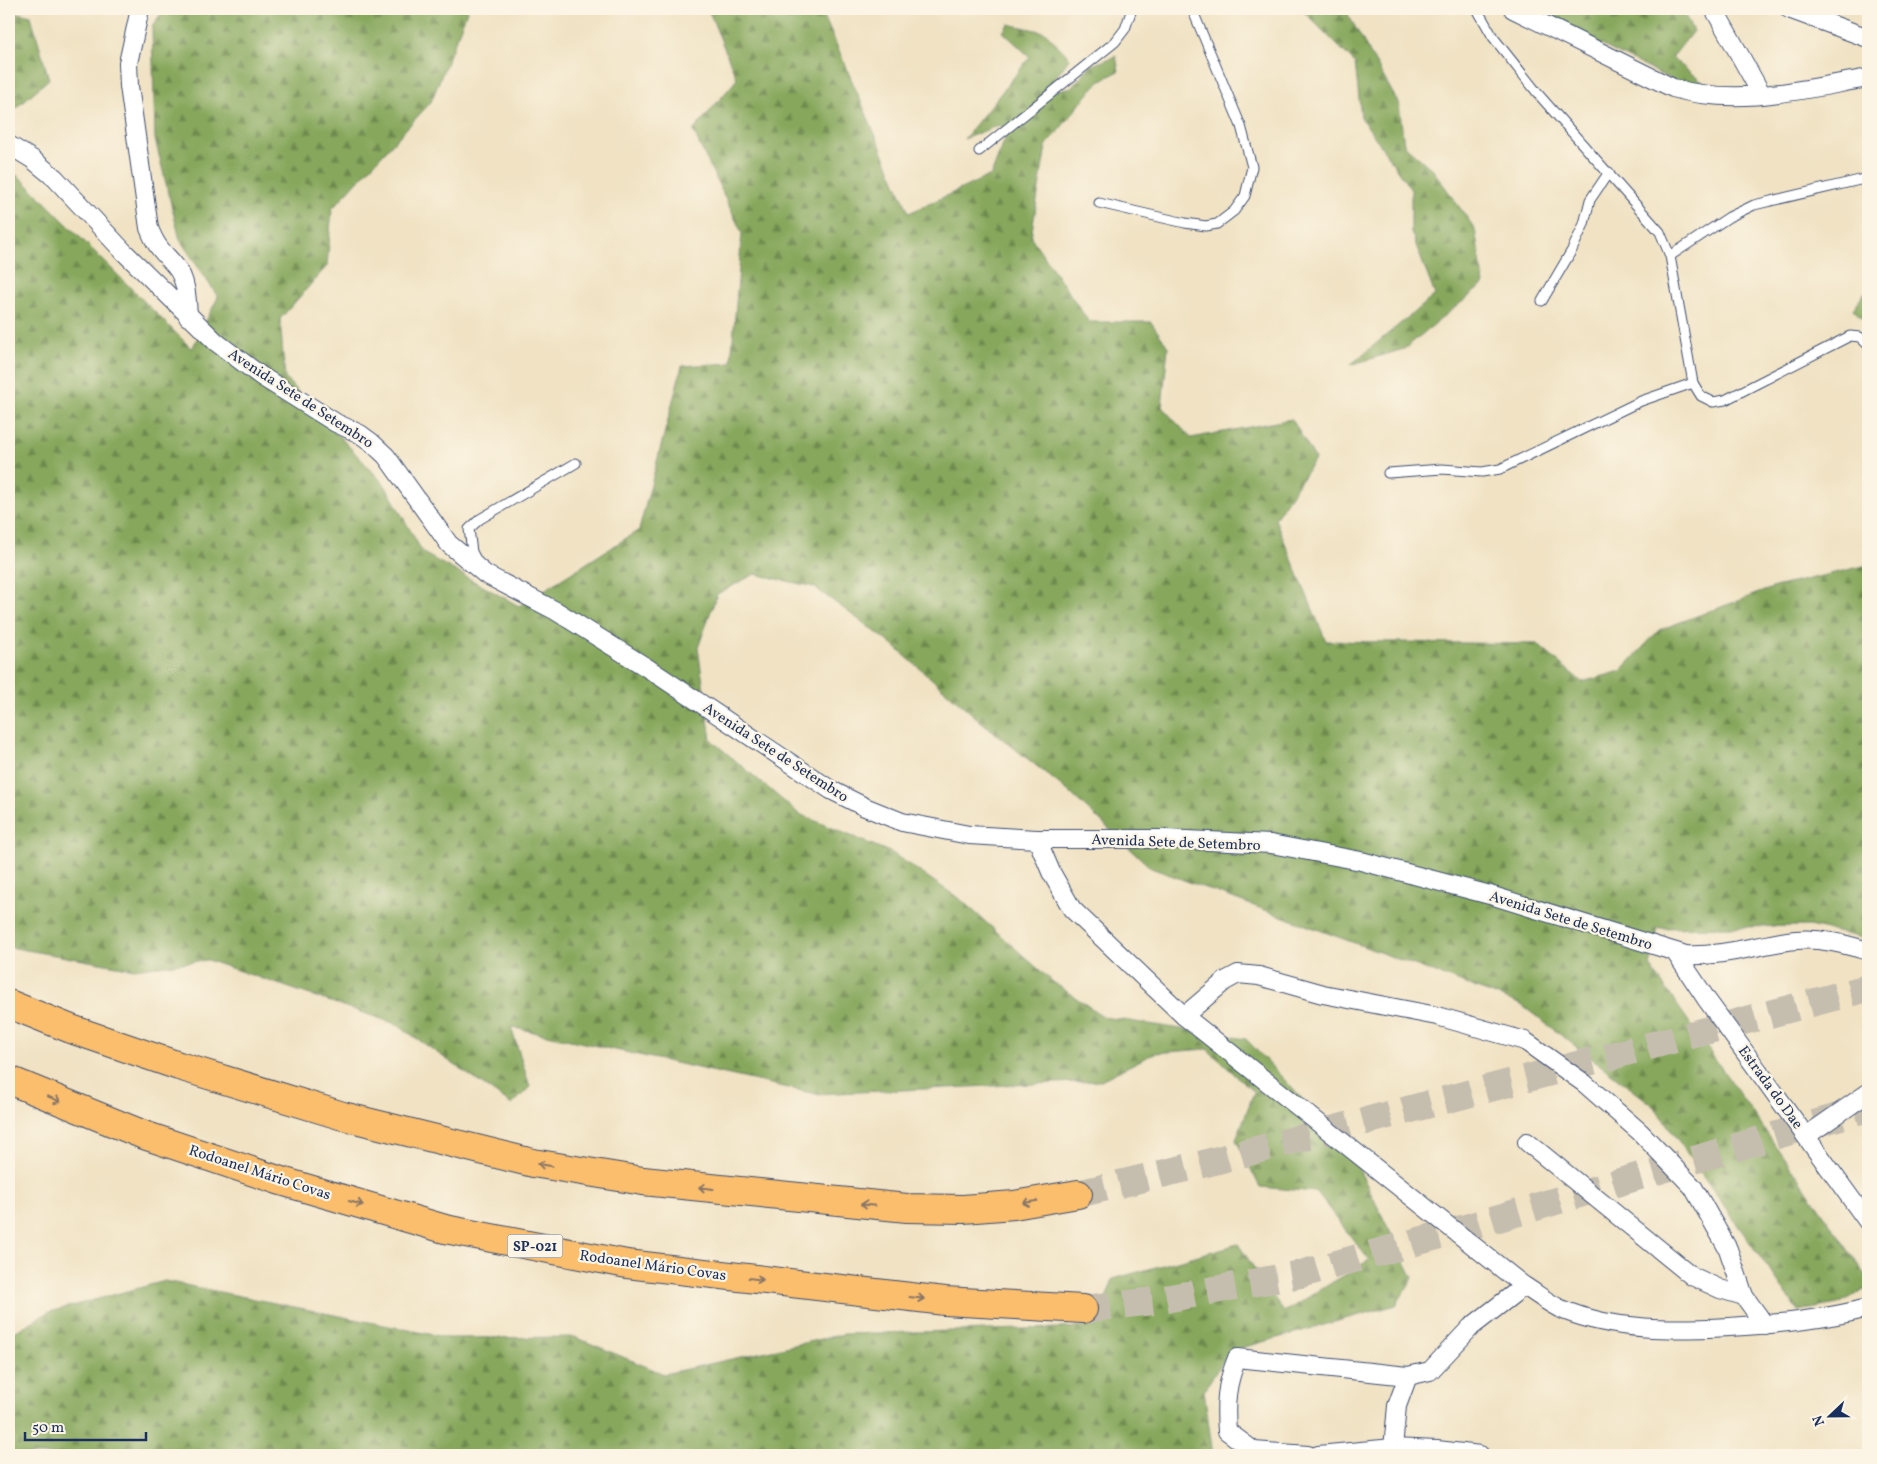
<svg xmlns="http://www.w3.org/2000/svg" width="1877" height="1464" font-family="Vollkorn,serif">
  <style>
    .forest { fill: url(#forest-firs); stroke: #506b5c }
    .lines { fill: none; stroke-linecap: round; stroke-linejoin: round }
    .motorway-tunnel { stroke: #c5beaf; stroke-width: 28; stroke-dasharray: 28 14; stroke-linecap: butt }
    .service-casing { stroke: #3b4a6d; stroke-width: 11 }
    .minor-casing { stroke: #3b4a6d; stroke-width: 20 }
    .motorway-casing { stroke: #3b4a6d; stroke-width: 30 }
    .service { stroke: #fff; stroke-width: 9 }
    .minor { stroke: #fff; stroke-width: 18 }
    .motorway { stroke: #fabe6d; stroke-width: 28 }
    .oneway { stroke: #8a7666 }
    .labels { text-anchor: middle; stroke-width: 4.5; stroke-linejoin: round; paint-order: stroke }
    .shield { fill: #fcf5e5; stroke: #5e6a86; stroke-width: 1 }
    .shield-label { font-size: 14px; font-weight: bold; fill: #1b2f5e }
    .street-label { font-size: 15px; fill: #1b2f5e; stroke: #fcf5e5 }
  </style>
  <defs>
    <pattern id="forest-firs" width="22" height="20" patternUnits="userSpaceOnUse" patternTransform="scale(1.25)"><rect width="22" height="20" fill="#86a75b"/><path d="M5 1l3.5 6h-7zM16 11l3.5 6h-7z" fill="#6d884e"/></pattern>
  </defs>
  <rect width="100%" height="100%" fill="#fcf5e5"/>
  <filter id="ink" filterUnits="userSpaceOnUse"><feTurbulence type="fractalNoise" baseFrequency=".02" numOctaves="2"/><feDisplacementMap in="SourceGraphic" scale="10" xChannelSelector="R" yChannelSelector="G"/><feConvolveMatrix kernelMatrix="1 2 1 2 8 2 1 2 1" color-interpolation-filters="sRGB"/></filter>
  <filter id="wash" filterUnits="userSpaceOnUse"><feTurbulence type="fractalNoise" baseFrequency=".0096" numOctaves="4" result="noise"/><feDisplacementMap in="SourceGraphic" scale="20" xChannelSelector="R" yChannelSelector="G"/><feGaussianBlur stdDeviation="1.12" result="paint"/><feColorMatrix in="noise" values="0 0 0 0 0 0 0 0 0 0 0 0 0 0 0 0 0 1.4 0 .05"/><feComposite in="paint" operator="in"/></filter>
  <g filter="url(#wash)">
    <rect width="100%" height="100%" fill="#f0e2c3"/>
    <g class="forest">
      <polygon points="164,9 468,9 431,102 332,209 327,266 280,319 285,378 385,485 423,553 519,606 639,530 682,366 731,363 742,233 693,131 737,79 708,9 821,9 909,213 991,175 1007,134 999,125 964,139 1030,57 1003,32 1008,24 1045,32 1070,58 1044,93 1072,87 1090,66 1116,56 1119,71 1098,82 1046,146 1031,237 1089,322 1151,322 1168,347 1162,407 1191,438 1292,419 1315,459 1275,519 1326,641 1537,644 1582,682 1621,671 1659,630 1775,587 1868,565 1868,939 1809,926 1658,928 1650,966 1868,1278 1868,1288 1838,1304 1798,1311 1654,1106 1520,1004 1151,868 1068,791 985,725 888,641 814,587 755,574 717,594 698,648 711,740 799,814 892,853 960,899 1053,982 1104,1017 1246,1039 1349,1149 1413,1278 1396,1305 1230,1351 1204,1390 1213,1455 9,1455 9,1335 49,1312 165,1281 449,1338 575,1337 664,1374 844,1334 1096,1327 1113,1279 1238,1244 1284,1312 1369,1260 1316,1192 1260,1187 1236,1140 1254,1092 1207,1049 1155,1053 1099,1081 816,1094 511,1027 530,1087 512,1105 396,1024 207,960 134,969 9,947 9,170 23,180 192,349 218,297 180,240 155,139 152,27"/>
      <polygon points="1301,9 1345,9 1399,104 1404,145 1433,170 1475,229 1484,284 1404,349 1350,365 1435,295 1411,232 1411,190 1361,117 1355,63"/>
      <polygon points="1528,9 1682,9 1693,31 1672,58 1710,88 1678,83"/>
      <polygon points="9,11 31,16 49,79 9,114"/>
      <polygon points="1868,288 1868,325 1853,309"/>
    </g>
  </g>
  <g filter="url(#ink)">
    <g class="lines">
      <g class="motorway-tunnel">
        <polyline points="1078,1194 1203,1164 1868,988"/>
        <polyline points="1083,1309 1154,1301 1301,1274 1469,1227 1868,1108"/>
      </g>
      <defs>
        <g id="service">
          <polyline points="979,151 1115,42 1125,29 1132,9"/>
          <polyline points="1099,203 1185,223 1206,226 1217,224 1234,211 1245,196 1252,167 1241,126 1192,9"/>
          <polyline points="1670,256 1729,217 1754,205 1868,178"/>
          <polyline points="1542,301 1572,250 1584,224 1590,200 1609,172"/>
          <polyline points="1693,383 1701,396 1713,402 1725,400 1850,336 1860,337 1868,345"/>
          <polyline points="1388,473 1442,469 1482,472 1500,469 1641,401 1693,383 1670,256 1660,232 1539,95 1493,37 1477,9"/>
          <polyline points="478,563 472,552 469,529 480,519 576,463"/>
        </g>
        <g id="minor">
          <path d="M140 9 128 63 129 86 149 228C157 249 163 251 176 267 187 280 187 301 188 317"/>
          <path d="M1513 9 1673 88C1737 107 1804 89 1868 78"/>
          <polyline points="1714,9 1762,95"/>
          <polyline points="1789,9 1868,38"/>
          <path d="M9 145 32 159 55 178 124 252 216 342 261 376 336 423 360 434 371 442 386 456 449 544 485 574 556 611 649 669 831 790 865 807 902 822 969 835 1037 839H1166L1271 844 1361 861 1490 895 1686 955C1723 957 1759 944 1796 940 1821 938 1845 944 1868 951"/>
          <polyline points="1037,839 1051,872 1072,909 1184,1016 1225,981 1238,974 1259,976 1323,994 1437,1016 1525,1041 1584,1083 1640,1132 1693,1187 1728,1249 1744,1296 1765,1325"/>
          <polyline points="1675,952 1707,1000 1868,1222"/>
          <path d="M1184 1016 1524 1286C1536 1293 1549 1304 1563 1310 1616 1331 1672 1330 1729 1327 1776 1324 1822 1320 1868 1308"/>
          <polyline points="1806,1136 1868,1093"/>
          <polyline points="1527,1142 1692,1276 1720,1289 1744,1296"/>
          <polyline points="1408,1376 1397,1406 1393,1448 1437,1450 1480,1455"/>
          <path d="M1308 1455 1254 1451 1227 1431C1225 1403 1226 1385 1237 1358L1408 1376 1430 1371 1471 1327 1524 1286"/>
          <polyline points="1318,1455 1393,1448"/>
        </g>
        <g id="motorway">
          <polyline points="9,1004 71,1029 179,1066 343,1116 533,1163 643,1181 907,1208 963,1209 1014,1205 1078,1194"/>
          <polyline points="9,1080 144,1135 278,1180 445,1229 627,1264 945,1301 1083,1309"/>
        </g>
      </defs>
      <use href="#service" class="service-casing"/>
      <use href="#minor" class="minor-casing"/>
      <use href="#motorway" class="motorway-casing"/>
      <use href="#service" class="service"/>
      <use href="#minor" class="minor"/>
      <use href="#motorway" class="motorway"/>
    </g>
    <defs><path id="oneway-shaft" d="M-6 0H5M1.5-3L5.5 0L1.5 3" fill="none" stroke-width="1.6" stroke-linecap="round" stroke-linejoin="round" transform="scale(1.25)"/></defs>
    <g class="oneway">
      <use href="#oneway-shaft" transform="translate(54 1099) rotate(22)"/>
      <use href="#oneway-shaft" transform="translate(545 1165) rotate(-171)"/>
      <use href="#oneway-shaft" transform="translate(706 1188) rotate(-173)"/>
      <use href="#oneway-shaft" transform="translate(1030 1202) rotate(171)"/>
      <use href="#oneway-shaft" transform="translate(356 1203) rotate(16)"/>
      <use href="#oneway-shaft" transform="translate(868 1205) rotate(-175)"/>
      <use href="#oneway-shaft" transform="translate(756 1279) rotate(7)"/>
      <use href="#oneway-shaft" transform="translate(917 1298) rotate(7)"/>
    </g>
  </g>
  <g class="labels">
    <rect class="shield" x="507.5" y="1234.5" width="55" height="23" rx="4"/>
    <g class="shield-label">
      <text x="535" y="1251">SP-021</text>
    </g>
    <g class="street-label">
      <text transform="translate(301 398) rotate(33)" y="5">Avenida Sete de Setembro</text>
      <text transform="translate(776 752) rotate(33)" y="5">Avenida Sete de Setembro</text>
      <text transform="translate(1176 842) rotate(2)" y="5">Avenida Sete de Setembro</text>
      <text transform="translate(1571 920) rotate(17)" y="5">Avenida Sete de Setembro</text>
      <text transform="translate(1771 1087) rotate(54)" y="5">Estrada do Dae</text>
      <text transform="translate(260 1172) rotate(18)" y="5">Rodoanel Mário Covas</text>
      <text transform="translate(653 1265) rotate(8)" y="5">Rodoanel Mário Covas</text>
    </g>
  </g>
  <rect width="1877" height="1464" fill="none" stroke="#fcf5e5" stroke-width="30"/>
  <g transform="translate(1830 1416) rotate(248)" stroke="#fcf5e5" stroke-width="4" paint-order="stroke">
  <path d="M0-4L9 19L0 12L-9 19Z" fill="#1b2f5e"/>
  <text y="-8" font-size="14" font-weight="bold" text-anchor="middle" fill="#1b2f5e">N</text>
  </g>
  <path d="M25 1432v8h121v-8" fill="none" stroke="#1b2f5e" stroke-width="2.5"/>
  <text x="32" y="1432" font-size="15" fill="#1b2f5e" stroke="#fcf5e5" stroke-width="4" paint-order="stroke">50 m</text>
</svg>
